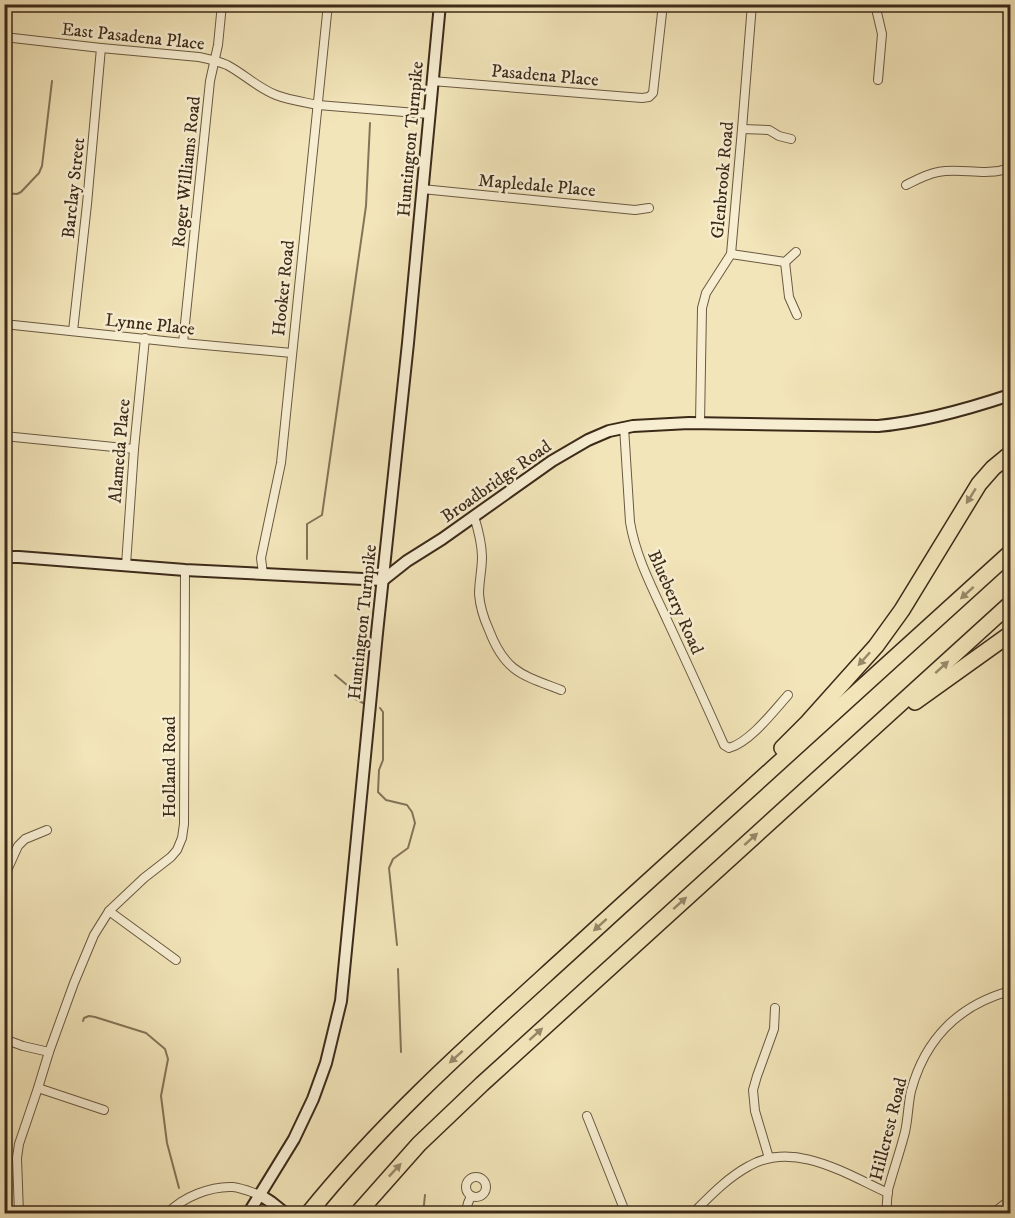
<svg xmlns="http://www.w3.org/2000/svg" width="1015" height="1218" font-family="'IM FELL DW Pica',serif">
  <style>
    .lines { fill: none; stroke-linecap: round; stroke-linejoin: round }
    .stream { stroke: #847459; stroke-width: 2 }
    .street-casing { stroke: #6a5941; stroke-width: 10 }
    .secondary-casing { stroke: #3c2a19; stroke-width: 14 }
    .highway-casing { stroke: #3c2a19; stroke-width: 18 }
    .street { stroke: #f7eed2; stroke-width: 8 }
    .secondary { stroke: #f7eed2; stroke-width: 10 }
    .highway { stroke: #f2e5b9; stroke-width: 15 }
    .oneway { fill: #978869 }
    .labels { text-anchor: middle; stroke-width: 5; stroke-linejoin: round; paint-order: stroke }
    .street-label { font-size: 18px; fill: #3c2a19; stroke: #f7eed2 }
  </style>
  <rect width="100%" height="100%" fill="#f2e5b9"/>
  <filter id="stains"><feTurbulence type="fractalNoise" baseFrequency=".00333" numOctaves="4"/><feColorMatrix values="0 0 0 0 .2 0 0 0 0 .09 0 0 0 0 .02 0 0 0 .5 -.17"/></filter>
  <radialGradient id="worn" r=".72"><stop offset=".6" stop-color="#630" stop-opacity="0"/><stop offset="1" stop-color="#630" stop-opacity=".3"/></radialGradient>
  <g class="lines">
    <g class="stream">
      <polyline points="4,193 17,194 21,192 39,173 42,166 52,81"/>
      <polyline points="307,559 307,524 322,515 366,206 370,123"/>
      <polyline points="335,675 347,685 352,697 363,703"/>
      <polyline points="380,708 383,712 383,760 379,770 378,792 386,800 407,805 412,812 415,823 408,848 393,859 389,868 397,945"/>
      <polyline points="398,969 401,1052"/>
      <polyline points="83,1021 84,1018 89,1016 95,1017 146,1033 165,1049 168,1059 161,1096 167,1143 179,1188"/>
      <polyline points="4,1095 11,1097"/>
      <polyline points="423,1214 425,1195"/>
    </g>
    <defs>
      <g id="street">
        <polyline points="875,4 882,34 878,80"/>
        <polyline points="4,15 5,4"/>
        <path d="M4 37 101 48 199 57C209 59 218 61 227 65 244 74 258 88 276 95 289 100 304 102 318 105L429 114"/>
        <polyline points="432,81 642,98 649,97 653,93 663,4"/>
        <polyline points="742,129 769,130 779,136 791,139"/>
        <path d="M906 185C916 180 927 174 938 172 961 167 985 177 1010 168"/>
        <polyline points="422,189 635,210 649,208"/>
        <polyline points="731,254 785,262 796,252"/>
        <polyline points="785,262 789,297 797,315"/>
        <polyline points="4,324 183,343 292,353"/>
        <polyline points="73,331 87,204 101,48"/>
        <polyline points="183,343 210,81 218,45 222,4"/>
        <polyline points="700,423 702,308 706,293 731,254 742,129 752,4"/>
        <path d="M624 427 630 522C636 558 653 589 668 622 687 663 706 704 724 745L729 748C750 742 773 712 788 695"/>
        <polyline points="4,436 134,449"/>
        <path d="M474 516C478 529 482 543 482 557 482 569 479 582 479 594 480 607 484 619 489 630 505 672 522 675 561 690"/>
        <polyline points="126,565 134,449 145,338"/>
        <polyline points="263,574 261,558 281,463 328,4"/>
        <polyline points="4,877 18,846 25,839 47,830"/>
        <polyline points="109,911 176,960"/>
        <polyline points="4,1039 23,1046 49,1052"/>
        <polyline points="38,1088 104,1110"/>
        <polyline points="587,1116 626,1214"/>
        <polyline points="769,1158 755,1111 753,1090 757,1076 774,1029 775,1008"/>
        <circle cx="476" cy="1187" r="10"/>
        <polyline points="19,1214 17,1158 19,1144 38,1088 49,1052 74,983 94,935 109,911 144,878 171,857 177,850 182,838 184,824 185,570"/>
        <path d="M167 1214C182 1197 211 1186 233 1187 242 1188 251 1192 260 1195"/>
        <polyline points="465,1214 468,1203 471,1196"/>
        <path d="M692 1214C710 1196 727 1178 749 1166 794 1140 846 1174 888 1193"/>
        <path d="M886 1214C887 1206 887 1198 888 1190 893 1171 900 1152 905 1132 908 1119 908 1105 911 1091 925 1039 959 1005 1010 991"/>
        <polyline points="992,1214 1010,1200"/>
      </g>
      <g id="secondary">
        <polyline points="1006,4 1010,12"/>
        <path d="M4 557H19L185 570 383 580 407 561 442 539 552 461 588 440 609 431 633 426 689 423 878 426C923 422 968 409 1010 395"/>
        <polyline points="260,1195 271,1202 286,1214"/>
        <polyline points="248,1214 294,1139 313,1099 326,1063 341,1001 377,633 408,343 440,4"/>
      </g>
      <g id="highway">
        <polyline points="915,702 1010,634"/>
        <polyline points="782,748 808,722 876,646 902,610 979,484 993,468 1010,454"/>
        <path d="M308 1214C390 1112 490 1026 586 938 727 809 869 681 1010 553"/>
        <polyline points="357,1214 419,1144 482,1084 1010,604"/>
      </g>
    </defs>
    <use href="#street" class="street-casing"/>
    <use href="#secondary" class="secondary-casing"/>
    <use href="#highway" class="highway-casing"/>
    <use href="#street" class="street"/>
    <use href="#secondary" class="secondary"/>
    <use href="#highway" class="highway"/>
  </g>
  <defs><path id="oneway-solid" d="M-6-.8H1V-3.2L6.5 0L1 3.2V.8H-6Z" transform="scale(1.5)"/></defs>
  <g class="oneway">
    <use href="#oneway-solid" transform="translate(971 496) rotate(122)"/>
    <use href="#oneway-solid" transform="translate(967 593) rotate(138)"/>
    <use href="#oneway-solid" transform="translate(864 659) rotate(132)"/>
    <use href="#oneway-solid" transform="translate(942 667) rotate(-42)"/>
    <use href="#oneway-solid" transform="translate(751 839) rotate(-42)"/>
    <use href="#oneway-solid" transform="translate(680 903) rotate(-42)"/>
    <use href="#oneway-solid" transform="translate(600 925) rotate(138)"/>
    <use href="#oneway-solid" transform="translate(536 1034) rotate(-42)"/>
    <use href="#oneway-solid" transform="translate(456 1057) rotate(138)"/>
    <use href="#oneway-solid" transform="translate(395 1170) rotate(-47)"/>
  </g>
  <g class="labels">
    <g class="street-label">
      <text transform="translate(133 36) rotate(6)" y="6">East Pasadena Place</text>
      <text transform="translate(545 75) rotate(5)" y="6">Pasadena Place</text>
      <text transform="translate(410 139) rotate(-85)" y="6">Huntington Turnpike</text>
      <text transform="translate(186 172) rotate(-84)" y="6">Roger Williams Road</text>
      <text transform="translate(722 180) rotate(-85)" y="6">Glenbrook Road</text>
      <text transform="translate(537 185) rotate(5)" y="6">Mapledale Place</text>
      <text transform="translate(73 188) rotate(-84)" y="6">Barclay Street</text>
      <text transform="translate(283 288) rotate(-84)" y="6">Hooker Road</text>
      <text transform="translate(150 324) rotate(6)" y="6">Lynne Place</text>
      <text transform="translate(119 451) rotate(-85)" y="6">Alameda Place</text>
      <text transform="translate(496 481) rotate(-35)" y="6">Broadbridge Road</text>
      <text transform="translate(676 602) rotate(66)" y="6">Blueberry Road</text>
      <text transform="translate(362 622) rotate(-84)" y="6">Huntington Turnpike</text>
      <text transform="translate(169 767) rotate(-90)" y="6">Holland Road</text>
      <text transform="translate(888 1129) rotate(-76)" y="6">Hillcrest Road</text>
    </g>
  </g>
  <rect width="1015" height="1218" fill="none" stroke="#f2e5b9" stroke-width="24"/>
  <rect x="6" y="6" width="1003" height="1206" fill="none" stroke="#3c2a19" stroke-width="3"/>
  <rect x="12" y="12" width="991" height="1194" fill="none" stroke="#3c2a19" stroke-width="1.5"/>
  <rect width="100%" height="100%" filter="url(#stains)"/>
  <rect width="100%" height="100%" fill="url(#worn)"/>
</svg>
